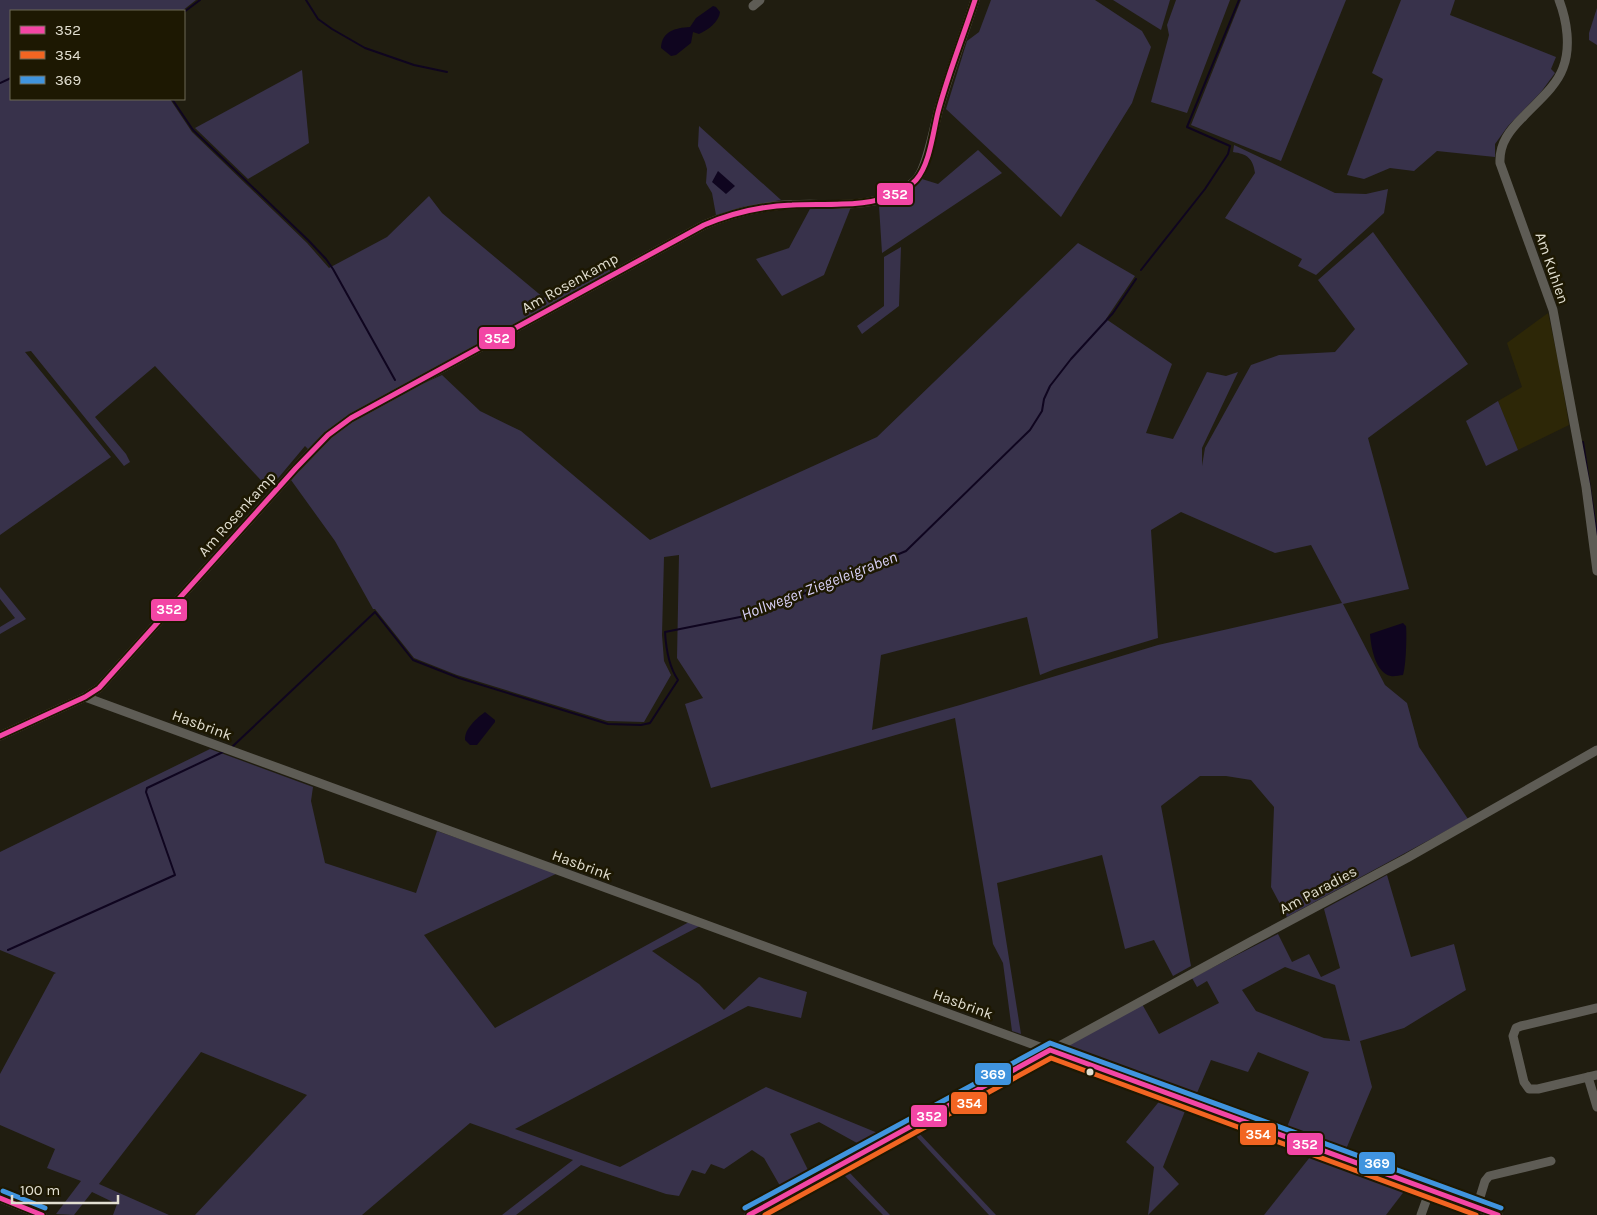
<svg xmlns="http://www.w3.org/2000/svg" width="1597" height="1215" font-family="Karla,sans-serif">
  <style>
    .built { fill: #2d2707 }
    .green { fill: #38324b; fill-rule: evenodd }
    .water { fill: #0f051f }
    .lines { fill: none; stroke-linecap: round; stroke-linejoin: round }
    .stream { stroke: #0f051f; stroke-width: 2 }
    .minor { stroke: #5e5c55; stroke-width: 9 }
    .bus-1-casing { stroke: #1d1802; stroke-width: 9 }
    .bus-2-casing { stroke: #1d1802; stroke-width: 9 }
    .bus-3-casing { stroke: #1d1802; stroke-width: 9 }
    .bus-1 { stroke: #f346a5; stroke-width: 5 }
    .bus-2 { stroke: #f26522; stroke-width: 5 }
    .bus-3 { stroke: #4094de; stroke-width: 5 }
    .bus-dot { fill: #e2dfd1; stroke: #1d1802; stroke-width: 2 }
    .labels { text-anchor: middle; stroke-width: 5; stroke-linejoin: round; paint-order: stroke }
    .street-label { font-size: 15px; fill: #e2dfd1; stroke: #1d1802 }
    .water-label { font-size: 16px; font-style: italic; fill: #dbd3fb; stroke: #1d1802 }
    .line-badge { stroke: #1d1802; stroke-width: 2 }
    .badge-label { font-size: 14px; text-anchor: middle; font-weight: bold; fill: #fff }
  </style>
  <rect width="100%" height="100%" fill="#201d10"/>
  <polygon class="built" points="1548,313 1559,365 1569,425 1518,450 1498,401 1522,387 1507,343"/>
  <g class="green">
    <path d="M0 0H196L182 11H11V99H170L192 132 307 243 329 268 387 237 429 196 442 213 544 298 606 265 611 272 391 398 442 375 480 411 521 431 650 540 877 437 1078 243 1135 276 1106 319 1172 364 1146 433 1173 439 1207 372 1226 376 1238 372 1202 448V466L1205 448 1251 365 1279 355 1335 352 1355 329 1318 280 1373 232 1468 364 1368 438 1409 589 1343 604 1385 685 1407 703 1419 747 1468 819 1287 917 1271 887 1274 807 1251 780 1226 776H1200L1161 806 1191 966 1173 976 1154 940 1125 949 1102 855 997 883 1021 1034 1012 1031 1003 963 993 944 955 718 711 788 685 704 703 698 677 658 679 555 664 557 662 635 664 661 671 675 644 722 607 721 457 675 414 658 375 609H373L335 541 291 480 313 454 305 446 269 489 155 366 95 417 126 454 130 462 124 466 31 351 25 352 111 457 0 535ZM1181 512 1275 553 1311 545 1342 603 1158 645 960 705 872 730 881 655 1027 617 1040 675 1055 669 1158 638 1151 530Z"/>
    <polygon points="991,0 1095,0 1142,31 1151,47 1132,103 1061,217 946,109 967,41 979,32"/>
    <polygon points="1113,0 1170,0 1161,30"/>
    <polygon points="1176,0 1230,0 1187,113 1151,102 1169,35 1167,25"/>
    <polygon points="1241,0 1346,0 1281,161 1191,125"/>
    <polygon points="1401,0 1455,0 1450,15 1556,57 1551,69 1555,73 1541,92 1508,126 1495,144 1495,157 1437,151 1414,171 1390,168 1364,179 1347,175 1383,79 1372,73"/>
    <polygon points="1597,8 1597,45 1589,40 1589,33"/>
    <polygon points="302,70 309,143 248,179 195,128"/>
    <polygon points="699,126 781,200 742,207 716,215 712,193 706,183 707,169 705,162 698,146"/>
    <path d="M1234 145 1335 193 1366 194 1388 189 1384 213 1316 275 1298 266 1302 259 1225 218 1255 173C1253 158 1247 154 1233 152Z"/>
    <polygon points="978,150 1002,173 882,253 879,206 901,195 922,179 938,184"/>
    <polygon points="811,207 851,207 824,275 782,296 756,259 789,248"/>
    <polygon points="901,247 899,306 862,334 857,326 884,306 884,257"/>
    <polygon points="1498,401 1518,450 1486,466 1466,421"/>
    <polygon points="0,587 26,619 0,634 0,627 15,618 0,599"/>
    <polygon points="210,749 313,787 311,801 325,863 416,893 437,831 558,873 424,935 495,1028 689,922 700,926 652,951 699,984 724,1010 759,977 807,992 801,1018 748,1006 515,1129 620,1167 766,1087 885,1136 866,1148 819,1122 790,1134 811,1176 783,1191 764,1158 752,1150 724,1169 711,1164 705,1174 692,1170 679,1196 666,1194 581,1165 516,1215 502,1215 573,1160 470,1123 362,1215 195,1215 307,1095 201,1052 99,1184 169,1215 113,1215 117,1204 92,1192 74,1215 56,1214 81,1181 47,1168 55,1149 0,1125 0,1074 54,974 56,973 0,950 0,852"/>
    <path d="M1387 875 1411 957 1454 944 1466 990 1404 1028 1360 1041 1372 1087 1344 1154 1285 1132 1309 1072 1258 1052 1248 1072 1211 1060 1194 1100 1058 1050 1142 1004 1159 1034 1219 1003 1207 981 1197 987 1192 978 1278 934 1292 962 1309 954 1321 977 1340 968 1324 909ZM1285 967 1335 985 1350 1041 1324 1038 1256 1011 1242 990Z"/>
    <polygon points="1162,1098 1187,1106 1163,1167 1179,1184 1148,1215 1154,1167 1126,1142"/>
    <polygon points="917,1131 996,1215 989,1215 914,1134"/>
    <polygon points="1314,1152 1409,1185 1386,1215 1264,1215"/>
    <polygon points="846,1169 890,1215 883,1215 841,1172"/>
  </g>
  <g class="water">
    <path d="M713 6 716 7 720 12C719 22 708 30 699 34L693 32 691 43 676 55 671 56 661 48C662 31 675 28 690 27L696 18Z"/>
    <polygon points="718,171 735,186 726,194 712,182"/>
    <path d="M1403 623 1406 626C1407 635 1406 667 1403 675 1399 675 1394 677 1391 676 1375 673 1371 646 1370 634Z"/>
    <path d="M485 712 495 720V722L477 745H470L465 740C464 729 477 718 485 712Z"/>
  </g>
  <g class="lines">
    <g class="stream">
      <polyline points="306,0 318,19 332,29 365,48 414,65 447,72"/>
      <polyline points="184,12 200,0"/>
      <polyline points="0,83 11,78"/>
      <polyline points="172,99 193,130 308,240 326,259 333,269 395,380"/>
      <polyline points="1141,270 1205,189 1228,154 1230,146 1187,127 1239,0"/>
      <polyline points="1583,442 1597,534"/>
      <path d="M233 746 375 612 413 660 459 678 608 724 641 725 650 723 678 680C669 667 666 649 665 632L755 614 906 551 1030 430 1042 411 1044 399 1050 386 1071 359 1113 313 1136 279"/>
      <polyline points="8,950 175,875 146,792 147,788 223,752"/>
    </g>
    <g class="minor">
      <path d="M1559 0C1567 21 1571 47 1563 68 1556 87 1537 102 1524 116 1510 130 1499 143 1500 163L1553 310 1586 487 1597 571"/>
      <polyline points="753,6 760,0"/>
      <polyline points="85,697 1498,1215"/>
      <path d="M0 736 85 697 99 688 296 468 328 435 351 418 704 225C727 215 749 209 774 206 818 200 868 214 907 187 911 184 916 181 918 177 927 165 934 128 938 112 949 74 963 37 975 0"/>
      <polyline points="1597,1008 1521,1026 1516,1028 1513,1036 1524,1082 1529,1089 1538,1089 1597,1075"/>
      <polyline points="1588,1077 1597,1107"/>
      <polyline points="0,1198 42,1215"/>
      <polyline points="1477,1207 1485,1181 1489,1176 1551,1161"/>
      <polyline points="749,1215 1252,941 1407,858 1597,750"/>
      <polyline points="1421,1215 1430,1190"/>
    </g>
    <defs>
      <g id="bus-1">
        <path d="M0 736 85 697 99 688 296 468 328 435 351 418 704 225C732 213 762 206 792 205 809 204 825 205 842 204 865 204 899 199 916 180 930 164 933 132 938 112 948 74 963 37 975 0"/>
        <polyline points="0,1198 42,1215"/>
        <polyline points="749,1215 1050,1050 1498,1215"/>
      </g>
      <polyline id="bus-2" points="765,1215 1051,1058 1476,1215"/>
      <g id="bus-3">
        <polyline points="3,1191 45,1208"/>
        <polyline points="745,1208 1050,1043 1501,1208"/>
      </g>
    </defs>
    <use href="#bus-1" class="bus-1-casing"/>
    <use href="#bus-2" class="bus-2-casing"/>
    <use href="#bus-3" class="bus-3-casing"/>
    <use href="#bus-1" class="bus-1"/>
    <use href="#bus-2" class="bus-2"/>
    <use href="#bus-3" class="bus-3"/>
  </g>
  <circle class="bus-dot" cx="1090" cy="1072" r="4.5"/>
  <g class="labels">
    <g class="street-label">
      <text transform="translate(1552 268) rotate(71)" y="5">Am Kuhlen</text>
      <text transform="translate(570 283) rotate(-29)" y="5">Am Rosenkamp</text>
      <text transform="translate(237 514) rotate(-48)" y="5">Am Rosenkamp</text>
      <text transform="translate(202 725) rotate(20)" y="5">Hasbrink</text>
      <text transform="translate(582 865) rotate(20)" y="5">Hasbrink</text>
      <text transform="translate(1318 890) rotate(-28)" y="5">Am Paradies</text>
      <text transform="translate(963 1004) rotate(20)" y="5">Hasbrink</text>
    </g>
    <g class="water-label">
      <text transform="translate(819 585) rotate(-21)" y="6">Hollweger Ziegeleigraben</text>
    </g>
  </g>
  <g class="line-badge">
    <rect x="876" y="182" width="38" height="24" rx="5" fill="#f346a5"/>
    <rect x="478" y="326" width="38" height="24" rx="5" fill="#f346a5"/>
    <rect x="150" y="598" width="38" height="24" rx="5" fill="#f346a5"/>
    <rect x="974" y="1062" width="38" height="24" rx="5" fill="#4094de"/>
    <rect x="950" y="1091" width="38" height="24" rx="5" fill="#f26522"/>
    <rect x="910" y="1104" width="38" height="24" rx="5" fill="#f346a5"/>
    <rect x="1239" y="1122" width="38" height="24" rx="5" fill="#f26522"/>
    <rect x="1286" y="1132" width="38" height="24" rx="5" fill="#f346a5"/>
    <rect x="1358" y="1151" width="38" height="24" rx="5" fill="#4094de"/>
  </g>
  <g class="badge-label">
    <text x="895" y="199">352</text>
    <text x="497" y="343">352</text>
    <text x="169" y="614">352</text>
    <text x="993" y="1079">369</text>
    <text x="969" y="1108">354</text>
    <text x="929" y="1121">352</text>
    <text x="1258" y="1139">354</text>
    <text x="1305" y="1149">352</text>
    <text x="1377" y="1168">369</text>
  </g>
  <rect x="10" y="10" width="175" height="90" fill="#1d1802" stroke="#6c6855"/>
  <rect x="20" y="26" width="25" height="8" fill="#f346a5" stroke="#6c6855"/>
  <text x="55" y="35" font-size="15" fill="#e2dfd1">352</text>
  <rect x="20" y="51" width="25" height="8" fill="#f26522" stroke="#6c6855"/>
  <text x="55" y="60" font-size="15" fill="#e2dfd1">354</text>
  <rect x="20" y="76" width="25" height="8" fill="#4094de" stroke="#6c6855"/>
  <text x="55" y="85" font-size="15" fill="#e2dfd1">369</text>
  <path d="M12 1195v8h106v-8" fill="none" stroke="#e2dfd1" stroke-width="2.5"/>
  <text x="20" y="1195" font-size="15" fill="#e2dfd1" stroke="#1d1802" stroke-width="4" paint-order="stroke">100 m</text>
</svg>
